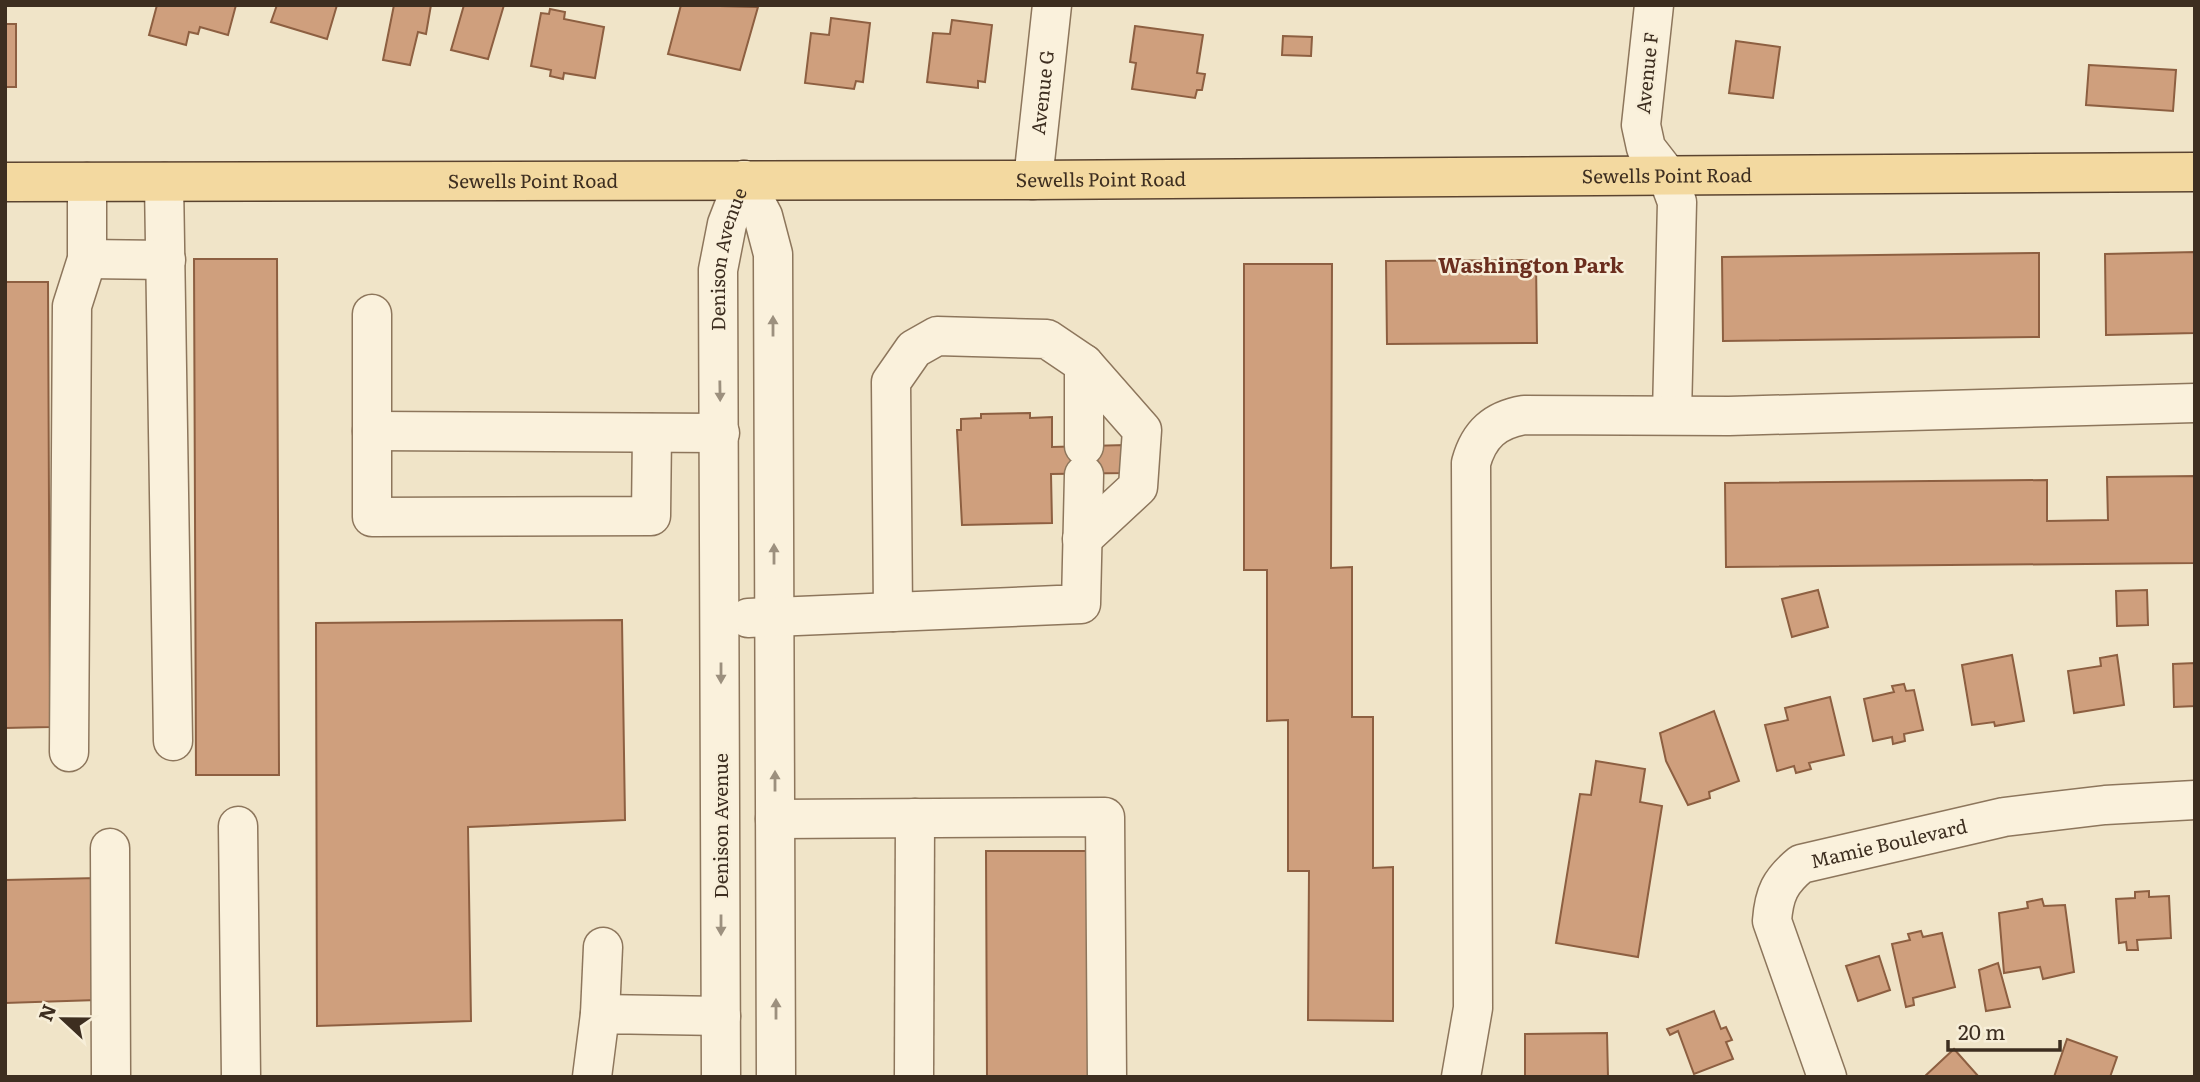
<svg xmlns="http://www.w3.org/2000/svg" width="2200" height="1082" font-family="Literata,serif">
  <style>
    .building { fill: #cf9f7d; stroke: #8d5f41; stroke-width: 2 }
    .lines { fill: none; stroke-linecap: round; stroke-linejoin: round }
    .minor-casing { stroke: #8d765c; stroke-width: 41 }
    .major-casing { stroke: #5b4430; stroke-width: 41 }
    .minor { stroke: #faf1dc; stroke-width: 38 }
    .major { stroke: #f3d9a0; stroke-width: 38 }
    .oneway { fill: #9c907e }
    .labels { text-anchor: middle; stroke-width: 5; stroke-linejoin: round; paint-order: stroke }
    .street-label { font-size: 19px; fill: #3d2e20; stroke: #f7eed8 }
    .neighbourhood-label { font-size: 21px; font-weight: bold; fill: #6b2e1e; stroke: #f7eed8 }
  </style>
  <rect width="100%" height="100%" fill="#f0e4c8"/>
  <g class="building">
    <polygon points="157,5 236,5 228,35 200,27 198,34 189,32 186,45 149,35"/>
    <polygon points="277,5 337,5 327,39 271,22"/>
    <polygon points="394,5 431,5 426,34 418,32 410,65 383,60"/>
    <polygon points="464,5 504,5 488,59 451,50"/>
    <polygon points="681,5 758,7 740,70 668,54"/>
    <polygon points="550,9 565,12 564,19 604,27 595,78 564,73 563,79 550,76 551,70 531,66 541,13 549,14"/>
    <polygon points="831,18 870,23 863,82 856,81 854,89 805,83 811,33 829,35"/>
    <polygon points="952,20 992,25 985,82 978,81 978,88 927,82 933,33 950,34"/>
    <rect x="5" y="24" width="11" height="63"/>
    <polygon points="1135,26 1203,35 1197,73 1205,74 1202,90 1197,90 1195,98 1132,89 1136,63 1130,62"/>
    <polygon points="1283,36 1312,37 1311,56 1282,55"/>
    <polygon points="1736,41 1780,47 1773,98 1729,93"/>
    <polygon points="2089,65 2176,70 2173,111 2086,105"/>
    <polygon points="2195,252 2195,333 2106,335 2105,254"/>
    <polygon points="2039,253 2039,337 1723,341 1722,257"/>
    <polygon points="194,259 277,259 279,775 196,775"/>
    <polygon points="1536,260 1537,343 1387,344 1386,261"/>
    <polygon points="1244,264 1332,264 1331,568 1352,567 1352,717 1373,717 1373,868 1393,867 1393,1021 1308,1020 1309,871 1288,871 1288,720 1267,721 1267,570 1244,570"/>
    <polygon points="5,282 48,282 50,727 5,728"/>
    <polygon points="1030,413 1030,418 1052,417 1052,447 1125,445 1126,473 1051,474 1052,523 962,525 957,430 961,430 961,419 981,418 981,414"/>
    <polygon points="2195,476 2195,563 1726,567 1725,483 2047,480 2047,521 2108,520 2107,477"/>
    <polygon points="1818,590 1828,627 1792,637 1782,599"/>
    <polygon points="2147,590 2148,625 2117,626 2116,591"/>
    <polygon points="622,620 625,820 468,827 471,1021 317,1026 316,623"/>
    <polygon points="2012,655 2024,721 1995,726 1994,722 1972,725 1962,665"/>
    <polygon points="2117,655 2124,705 2074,713 2068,671 2101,666 2100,658"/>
    <polygon points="2195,663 2195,706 2174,707 2173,664"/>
    <polygon points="1904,684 1906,691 1914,690 1923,730 1904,734 1905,741 1893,744 1892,737 1873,741 1864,699 1894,692 1892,686"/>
    <polygon points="1830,697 1844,755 1809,763 1811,769 1796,773 1794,766 1777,771 1765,725 1788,720 1785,708"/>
    <polygon points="1714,711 1739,781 1709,792 1710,798 1688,805 1666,761 1660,733"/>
    <polygon points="1596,761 1645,769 1640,802 1662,806 1638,957 1556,943 1580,794 1591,795"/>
    <polygon points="986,851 1098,851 1099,1077 987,1077"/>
    <polygon points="98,878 97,1000 5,1003 5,880"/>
    <polygon points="2149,891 2149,897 2169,896 2171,938 2137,940 2138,950 2127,950 2126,942 2119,943 2116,899 2135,898 2135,892"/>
    <polygon points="2042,899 2044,906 2065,905 2074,972 2043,979 2040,967 2004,973 1999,913 2028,908 2027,902"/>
    <polygon points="1921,931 1923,937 1942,933 1955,987 1913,998 1914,1005 1906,1007 1892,944 1910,940 1908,934"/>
    <polygon points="1879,956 1890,990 1858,1001 1846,966"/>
    <polygon points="1998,963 2010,1007 1986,1011 1979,970"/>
    <polygon points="1714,1011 1721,1029 1726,1027 1732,1040 1726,1042 1733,1059 1694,1074 1678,1031 1670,1035 1667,1029"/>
    <polygon points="1607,1033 1608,1077 1525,1077 1525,1034"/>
    <polygon points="2067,1039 2117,1057 2110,1077 2054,1077"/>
    <polygon points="1954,1049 1979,1077 1924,1077"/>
  </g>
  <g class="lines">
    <defs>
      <g id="minor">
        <polyline points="1654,5 1641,125 1646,148 1667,175 1677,202 1672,415"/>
        <polyline points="744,180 763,216 773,254 776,1077"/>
        <path id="s1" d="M1033 180 1052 5"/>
        <polyline points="164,182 173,741"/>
        <polyline points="87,259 166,260"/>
        <polyline points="372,314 372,517 651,516 652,433"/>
        <polyline points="372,431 720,433"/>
        <polyline points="1082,539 1138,487 1142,430 1084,364"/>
        <polyline points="893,612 891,382 914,349 937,336 1047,339 1084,364 1084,446"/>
        <polyline points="748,618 1081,604 1084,475"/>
        <polyline points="69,752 72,306 87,259 87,182"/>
        <polyline points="775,819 1105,817 1107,1077"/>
        <polyline points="238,826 241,1077"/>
        <polyline points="110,848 111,1077"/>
        <polyline points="600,1014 603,947"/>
        <polyline points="592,1077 600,1014 721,1016"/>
        <path id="s2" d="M721 1077 718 270 727 224 744 180"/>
        <polyline points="914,1077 915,818"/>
        <path d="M1461 1077 1473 1008 1471 463C1479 434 1495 420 1524 415L1729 416 2195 403"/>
        <path id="s3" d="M1827 1077 1772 921C1774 894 1780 881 1801 864L2004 817 2105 805 2195 800"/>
      </g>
      <g id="major">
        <path id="s4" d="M5 182 1033 180 2195 172"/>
      </g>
    </defs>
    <use href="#minor" class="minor-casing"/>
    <use href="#major" class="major-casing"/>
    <use href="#minor" class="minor"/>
    <use href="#major" class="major"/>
  </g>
  <defs><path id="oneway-solid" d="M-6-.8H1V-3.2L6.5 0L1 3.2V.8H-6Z" transform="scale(1.75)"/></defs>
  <g class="oneway">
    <use href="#oneway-solid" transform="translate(773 326) rotate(-90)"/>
    <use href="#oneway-solid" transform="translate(720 391) rotate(89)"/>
    <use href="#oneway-solid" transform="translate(774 554) rotate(-90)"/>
    <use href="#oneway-solid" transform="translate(721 673) rotate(90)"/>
    <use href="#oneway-solid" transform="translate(775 781) rotate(-90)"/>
    <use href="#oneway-solid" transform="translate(721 925) rotate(90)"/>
    <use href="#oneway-solid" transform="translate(776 1009) rotate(-90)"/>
  </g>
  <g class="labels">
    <g class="street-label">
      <text transform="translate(1647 73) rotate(-84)" y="7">Avenue F</text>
      <text dy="7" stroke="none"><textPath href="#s1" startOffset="88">Avenue G</textPath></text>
      <text dy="7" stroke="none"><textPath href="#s4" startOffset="1662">Sewells Point Road</textPath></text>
      <text dy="7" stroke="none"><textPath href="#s4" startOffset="1096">Sewells Point Road</textPath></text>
      <text dy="7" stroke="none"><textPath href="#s4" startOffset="528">Sewells Point Road</textPath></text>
      <text dy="7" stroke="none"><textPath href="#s2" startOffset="819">Denison Avenue</textPath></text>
      <text transform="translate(721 826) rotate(-90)" y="7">Denison Avenue</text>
      <text dy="7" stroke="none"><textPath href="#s3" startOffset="322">Mamie Boulevard</textPath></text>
    </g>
    <g class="neighbourhood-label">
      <text x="1531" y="273">Washington Park</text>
    </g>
  </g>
  <rect width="2200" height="1082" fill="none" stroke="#3d2e20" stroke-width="14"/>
  <g transform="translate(63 1019) rotate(292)" stroke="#f7eed8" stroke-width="5" paint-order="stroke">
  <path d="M0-5L12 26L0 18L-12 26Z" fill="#3d2e20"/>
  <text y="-10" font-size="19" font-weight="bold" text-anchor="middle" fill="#3d2e20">N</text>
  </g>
  <path d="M1948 1040v10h112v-10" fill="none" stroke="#3d2e20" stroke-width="3.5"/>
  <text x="1958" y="1040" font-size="21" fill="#3d2e20" stroke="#f7eed8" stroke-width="5" paint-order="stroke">20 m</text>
</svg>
